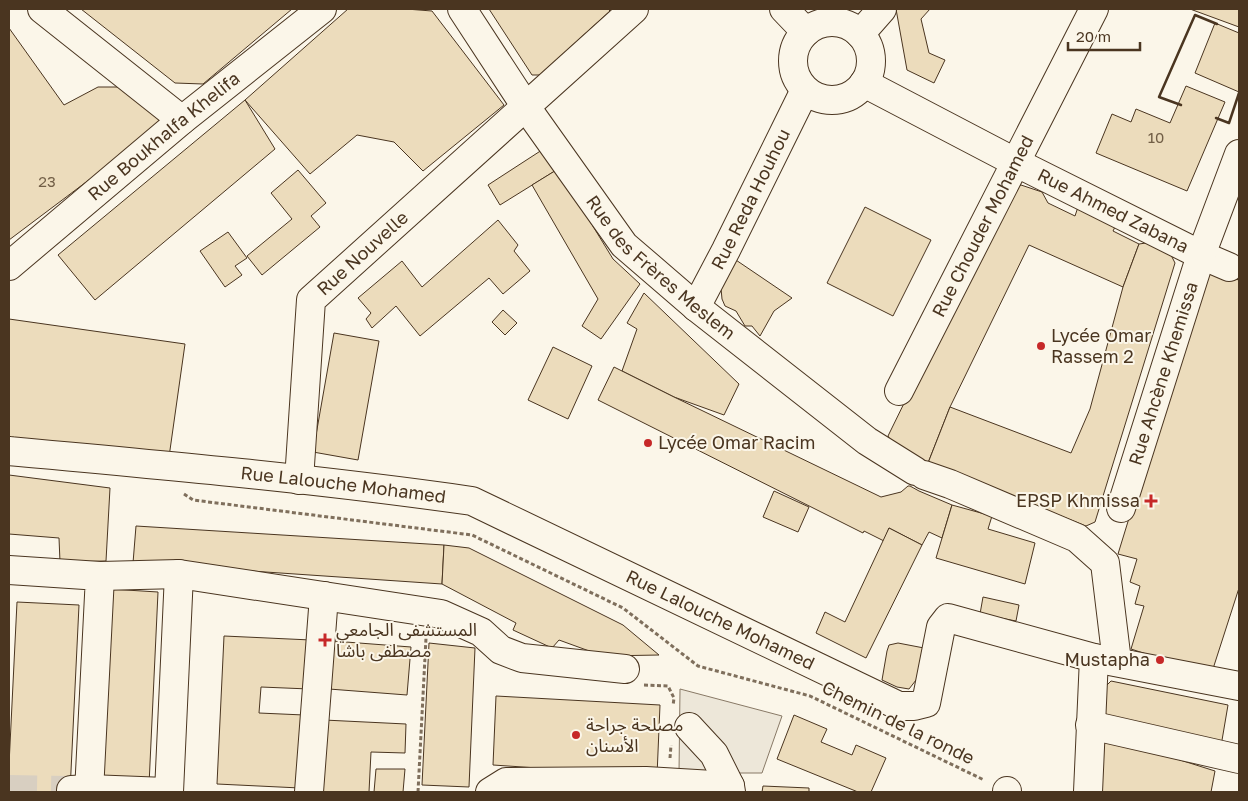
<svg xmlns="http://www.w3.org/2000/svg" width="1248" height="801" font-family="'Golos Text','Noto Sans Arabic',sans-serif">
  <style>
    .parking { fill: #ede7d9; stroke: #887966 }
    .building { fill: #ecdcbc; stroke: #4a3520 }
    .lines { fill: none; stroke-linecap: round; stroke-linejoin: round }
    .minor-tunnel { stroke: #d8cfc1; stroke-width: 28; stroke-dasharray: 28 14; stroke-linecap: butt }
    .minor-casing { stroke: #4a3520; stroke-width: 30 }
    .path { stroke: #7f6f5c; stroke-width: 3; stroke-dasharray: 4 2.5; stroke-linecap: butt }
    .minor { stroke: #fbf6e9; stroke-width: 28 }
    .wall { stroke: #4a3520; stroke-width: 2.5 }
    .poi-dot { fill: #c62828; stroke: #fbf6e9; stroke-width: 2 }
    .labels { text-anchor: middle; stroke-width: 4; stroke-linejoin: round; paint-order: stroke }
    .number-label { font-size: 15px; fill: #725f47 }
    .street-label { font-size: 18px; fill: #4a3520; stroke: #fbf6e9 }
    .poi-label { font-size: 18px; fill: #4a3520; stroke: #fbf6e9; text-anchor: start }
  </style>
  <rect width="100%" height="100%" fill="#fbf6e9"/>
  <polygon class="parking" points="680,689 782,716 762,773 679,773"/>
  <g class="building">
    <polygon points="81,9 292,9 203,84 175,83"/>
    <polygon points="348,9 406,9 432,11 504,105 423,171 394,142 357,135 310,174 245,100"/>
    <polygon points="489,9 608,9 610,11 540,75 532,75"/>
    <polygon points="896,9 930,9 921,19 929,53 945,60 934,83 907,70"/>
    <polygon points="1190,9 1239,9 1239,27"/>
    <polygon points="1215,23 1239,33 1239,92 1195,73"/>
    <polygon points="9,28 64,105 98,87 137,87 162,125 9,240"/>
    <polygon points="1186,86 1225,102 1187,191 1096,153 1112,114 1131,122 1136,109 1170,123"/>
    <polygon points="245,100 275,149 95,300 58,255"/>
    <polygon points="545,148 558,169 500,205 488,185"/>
    <polygon points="558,169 613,259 640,284 601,339 582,326 598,299 532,185"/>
    <polygon points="298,170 326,203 311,216 320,227 262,275 247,256 292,219 271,193"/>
    <polygon points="1021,185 1042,192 1048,203 1075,216 1078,207 1116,225 1113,231 1139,244 1123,287 1029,245 950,407 928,463 895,449 888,436 1007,193"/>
    <polygon points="865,207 931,240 893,316 827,283"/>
    <polygon points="498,220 518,245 514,251 530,271 503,294 489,278 420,336 396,306 372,328 366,319 371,313 358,298 402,261 422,287"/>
    <polygon points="228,232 247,258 235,266 242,275 225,287 200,251"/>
    <polygon points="1146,243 1169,251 1175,263 1095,522 1086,526 928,463 950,407 1071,453 1090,409 1123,287 1139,244"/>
    <polygon points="730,256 792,298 774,311 760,336 752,326 745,326 736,311 725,306 722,299 720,278"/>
    <polygon points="1205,271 1239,280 1239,588 1211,675 1131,649 1144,606 1135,604 1140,586 1130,582 1137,559 1118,554"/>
    <polygon points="644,293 739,384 724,415 674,397 622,371 637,329 627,323"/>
    <polygon points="503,310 517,323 505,335 492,322"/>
    <polygon points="9,319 185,344 169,457 9,437"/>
    <polygon points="334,333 379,341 358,460 313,452"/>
    <polygon points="553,347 592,366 568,419 528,400"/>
    <polygon points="614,367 674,397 881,497 901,492 908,486 910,486 919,491 952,505 942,538 929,532 922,545 889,528 884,541 864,531 863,533 598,400"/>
    <polygon points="9,475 110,488 106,561 60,562 59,538 9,534"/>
    <polygon points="774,491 809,507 798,532 763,517"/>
    <polygon points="952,505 992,516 988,529 1035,543 1025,584 936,558"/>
    <polygon points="136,526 444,545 442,584 133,563"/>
    <polygon points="889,528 922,545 866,658 816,633 825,612 845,622"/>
    <polygon points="444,545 469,548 623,625 659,655 603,656 559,640 552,648 513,630 516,623 442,584"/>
    <polygon points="110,589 158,592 149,785 101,782"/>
    <polygon points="983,597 1019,605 1016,621 980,614"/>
    <polygon points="17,602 79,605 70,792 9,792 9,765"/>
    <polygon points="224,636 311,640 309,689 261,687 259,713 304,715 300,788 217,784"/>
    <polygon points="333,641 411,647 407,695 329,689"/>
    <polygon points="429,643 475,648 469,787 422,785"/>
    <polygon points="898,643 924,648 920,675 909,689 897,687 882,680 887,651 889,645"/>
    <polygon points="1111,681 1228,705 1220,752 1106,724 1104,688"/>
    <polygon points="496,696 660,705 657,776 493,765"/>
    <polygon points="794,715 827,729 821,742 852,755 856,745 886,758 871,792 858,792 777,759"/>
    <polygon points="324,720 406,724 405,753 371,752 369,792 321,792"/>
    <polygon points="1101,735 1215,771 1211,792 1096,792"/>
    <polygon points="376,769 405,769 403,792 374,792"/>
    <polygon points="763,786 809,788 809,792 762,792"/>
  </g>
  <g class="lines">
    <polyline class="minor-tunnel" points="9,789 70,790"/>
    <defs>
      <g id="minor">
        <polyline points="42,9 182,120"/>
        <path id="s1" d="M462 9 526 107 624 245 696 307 867 441 915 471"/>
        <polyline points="784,9 806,32"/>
        <circle cx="832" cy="61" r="39"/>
        <polyline points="860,34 882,9"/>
        <path id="s2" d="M864 83 1015 162 1201 255 1229 267"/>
        <path id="s3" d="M9 266 182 120 322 9"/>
        <path id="s4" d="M696 307 726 250 805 90"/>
        <path id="s5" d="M899 391 1094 9"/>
        <path id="s6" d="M9 451C163 465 318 479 472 501L899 706H914L926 703 941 627 948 618 1094 658 1239 686"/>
        <polyline points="924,475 950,484 1077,538 1105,563 1117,662"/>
        <path id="s7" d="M299 480 311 300 634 9"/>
        <path id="s8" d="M1121 508 1201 255 1239 154"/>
        <polyline points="9,570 100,576 89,792"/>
        <polyline points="100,576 179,574 441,614 481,632 501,650 522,658 625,669"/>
        <polyline points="1090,725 1239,759"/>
        <polyline points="689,727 714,754 730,786 731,792"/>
        <polyline points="71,790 89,789 166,792"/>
        <polyline points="169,792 179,574"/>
        <polyline points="309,792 324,596"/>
        <polyline points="490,792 506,782 646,781 730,786"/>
        <polyline points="1007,792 1007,791"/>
        <polyline points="1088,792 1094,658"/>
      </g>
    </defs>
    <use href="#minor" class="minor-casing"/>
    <g class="path">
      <polyline points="184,494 193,500 472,535 623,608 698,666 810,696 984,780"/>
      <polyline points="644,685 668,686 674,698 673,706"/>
      <polyline points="670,758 671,745"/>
      <polyline points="418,792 426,638"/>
    </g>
    <use href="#minor" class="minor"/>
    <g class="wall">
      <polyline points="1181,105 1159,97 1195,15 1217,24"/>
      <polyline points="1216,118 1229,123 1239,93"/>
    </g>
  </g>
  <g class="poi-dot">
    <circle cx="1041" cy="346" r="5"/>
    <circle cx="648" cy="443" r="5"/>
    <path d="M1148.5 493.5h5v5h5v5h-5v5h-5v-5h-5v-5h5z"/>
    <path d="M322.5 632.5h5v5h5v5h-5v5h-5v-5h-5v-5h5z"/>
    <circle cx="1160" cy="660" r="5"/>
    <circle cx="576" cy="735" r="5"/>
  </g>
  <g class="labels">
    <g class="number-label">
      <text x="1156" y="143">10</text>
      <text x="47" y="187">23</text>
    </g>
    <g class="street-label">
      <text dy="6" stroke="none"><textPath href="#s3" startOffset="202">Rue Boukhalfa Khelifa</textPath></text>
      <text dy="6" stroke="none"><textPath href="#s4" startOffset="121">Rue Reda Houhou</textPath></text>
      <text dy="6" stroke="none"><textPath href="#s2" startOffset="280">Rue Ahmed Zabana</textPath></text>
      <text dy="6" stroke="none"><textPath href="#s5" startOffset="185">Rue Chouder Mohamed</textPath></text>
      <text dy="6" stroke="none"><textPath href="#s7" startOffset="250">Rue Nouvelle</textPath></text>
      <text dy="6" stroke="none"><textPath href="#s1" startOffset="328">Rue des Frères Meslem</textPath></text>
      <text dy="6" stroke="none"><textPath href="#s8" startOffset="141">Rue Ahcène Khemissa</textPath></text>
      <text dy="6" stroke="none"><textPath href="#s6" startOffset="336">Rue Lalouche Mohamed</textPath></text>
      <text dy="6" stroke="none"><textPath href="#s6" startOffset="741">Rue Lalouche Mohamed</textPath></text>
      <text transform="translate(898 723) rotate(26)" y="6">Chemin de la ronde</text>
    </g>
    <g class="poi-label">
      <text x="1051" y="342">Lycée Omar<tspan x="1051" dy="21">Rassem 2</tspan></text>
      <text x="658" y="449">Lycée Omar Racim</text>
      <text x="1140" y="507" text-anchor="end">EPSP Khmissa</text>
      <text x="336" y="636">المستشفى الجامعي<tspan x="336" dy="21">مصطفى باشا</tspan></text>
      <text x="1150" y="666" text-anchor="end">Mustapha</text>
      <text x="586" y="731">مصلحة جراحة<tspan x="586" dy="21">الأسنان</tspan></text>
    </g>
  </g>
  <rect width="1248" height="801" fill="none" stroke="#4a3520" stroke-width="20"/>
  <path d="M1068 42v8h72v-8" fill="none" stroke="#4a3520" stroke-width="2.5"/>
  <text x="1076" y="42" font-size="15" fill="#4a3520" stroke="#fbf6e9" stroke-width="4" paint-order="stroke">20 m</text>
</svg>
